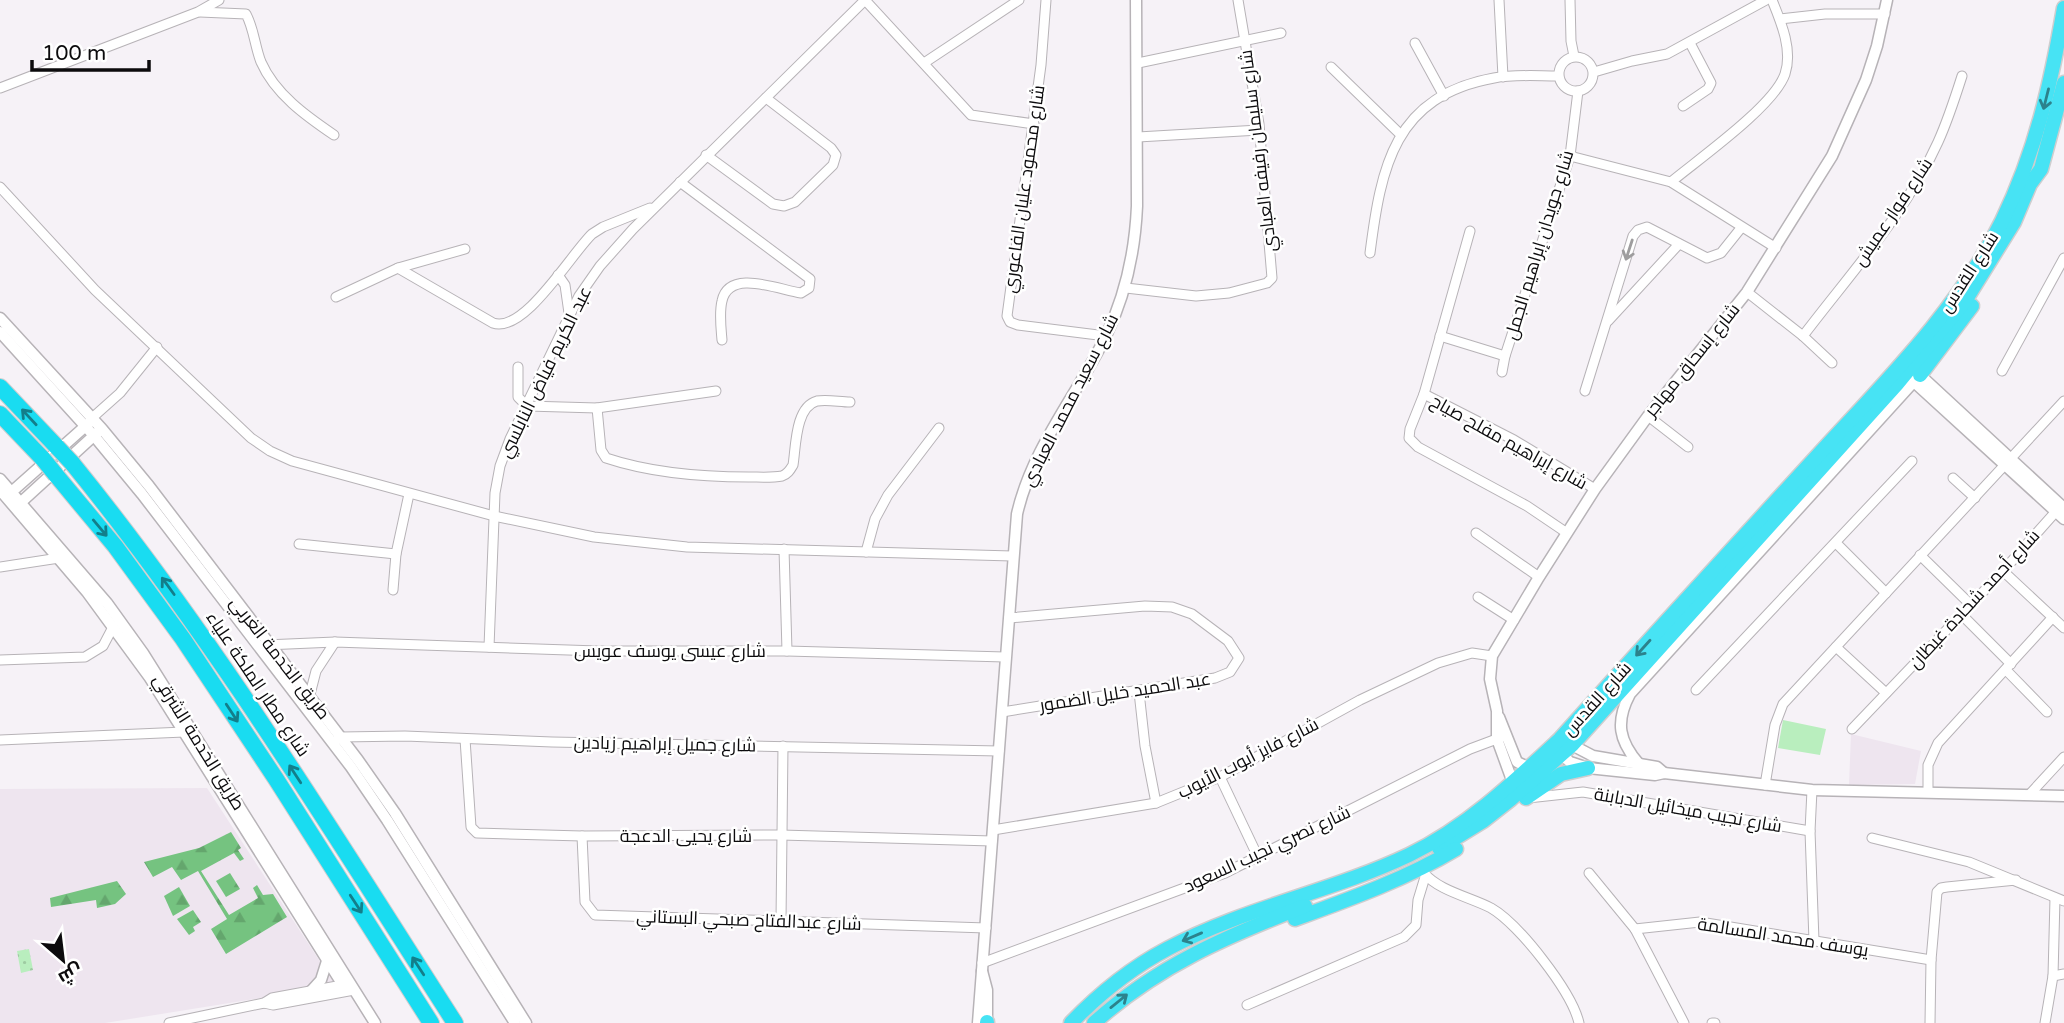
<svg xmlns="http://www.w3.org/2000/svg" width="2064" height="1023" font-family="'Varela Round',Cairo,sans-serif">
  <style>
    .built { fill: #eee5ef }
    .grass { fill: url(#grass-dots) }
    .forest { fill: url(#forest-firs) }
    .garden { fill: #b9eebe }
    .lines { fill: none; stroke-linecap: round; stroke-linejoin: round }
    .minor-casing { stroke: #b7b3b7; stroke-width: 11 }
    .tertiary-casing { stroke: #b7b3b7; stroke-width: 13 }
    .trunk-casing { stroke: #cececf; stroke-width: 17 }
    .motorway-casing { stroke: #cececf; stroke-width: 18 }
    .minor { stroke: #fff; stroke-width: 9 }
    .tertiary { stroke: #fff; stroke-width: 10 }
    .trunk { stroke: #47e3f4; stroke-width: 14 }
    .motorway { stroke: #19dcf1; stroke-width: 16 }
    .motorway-bridge-casing { stroke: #cececf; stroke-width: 18; stroke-linecap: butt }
    .motorway-bridge { stroke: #19dcf1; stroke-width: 16 }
    .oneway { stroke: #2c828c }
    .oneway2 { stroke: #9e9d9e }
    .oneway3 { stroke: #137e8a }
    .labels { text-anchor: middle; stroke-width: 5; stroke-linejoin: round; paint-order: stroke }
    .street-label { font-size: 18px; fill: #0c0b0d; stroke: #fff }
  </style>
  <defs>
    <pattern id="grass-dots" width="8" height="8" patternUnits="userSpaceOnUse" patternTransform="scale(1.75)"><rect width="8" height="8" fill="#b9eebe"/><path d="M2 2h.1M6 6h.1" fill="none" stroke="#9ecba2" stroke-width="1.8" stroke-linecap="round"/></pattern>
    <pattern id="forest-firs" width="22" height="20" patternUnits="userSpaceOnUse" patternTransform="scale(1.75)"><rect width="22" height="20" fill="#75c380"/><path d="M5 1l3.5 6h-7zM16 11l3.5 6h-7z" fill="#64a66d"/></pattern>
  </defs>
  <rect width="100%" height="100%" fill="#f6f2f7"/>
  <g class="built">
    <polygon points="1851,734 1921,751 1915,784 1849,785"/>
    <polygon points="207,788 336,986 105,1023 0,1023 0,789"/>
  </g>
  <polygon class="grass" points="29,949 33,970 21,973 17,951"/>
  <g class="forest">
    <polygon points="231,832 241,848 238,850 244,859 240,861 234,853 201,871 229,915 258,898 253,888 257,885 263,895 273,894 287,917 226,954 211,929 227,919 198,871 181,880 172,867 153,877 144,862 199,848"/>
    <polygon points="230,873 240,889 226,897 216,881"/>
    <polygon points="117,881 126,894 115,904 97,908 96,900 51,907 50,898"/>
    <polygon points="179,887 190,906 173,916 164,896"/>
    <polygon points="193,910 201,922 193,927 195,931 189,935 177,919"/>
  </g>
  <polygon class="garden" points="1783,720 1826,729 1820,755 1778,748"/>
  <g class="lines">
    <defs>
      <g id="minor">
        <polyline points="865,0 971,115 1034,124"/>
        <polyline points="1046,0 1041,65 1007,316 1010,322 1018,325 1106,336"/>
        <polyline points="1499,0 1503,77"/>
        <polyline points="1570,0 1571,41 1574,56"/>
        <path d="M200 12 246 14C254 29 255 47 261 62 275 94 306 116 334 135"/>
        <polyline points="1780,19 1825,14 1885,14"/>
        <polyline points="1415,43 1444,96"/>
        <circle cx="1576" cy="74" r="17"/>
        <polyline points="924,63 1019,0"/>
        <polyline points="1138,63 1281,33"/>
        <polyline points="1331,67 1400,134"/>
        <polyline points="1594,72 1632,61 1667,54 1766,0"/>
        <polyline points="0,88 198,12 219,0"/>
        <polyline points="1683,106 1708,89 1711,83 1690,43"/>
        <polyline points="1138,137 1259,130"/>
        <polyline points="706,155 773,204 784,206 795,202 833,165 836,155 831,148 766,98"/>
        <polyline points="1570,156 1671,182 1776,248"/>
        <path d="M680 182 810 279 809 288 801 293C779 290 729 268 722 301 719 313 721 328 722 340"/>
        <path d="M1671 182C1700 158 1774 106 1785 74 1793 50 1781 22 1772 0"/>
        <polyline points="0,187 95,290 251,438 270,451 292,461 494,516 594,537 687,547 1012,556"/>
        <polyline points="1470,231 1424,394 1410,429 1409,438 1418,447 1527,506 1567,533"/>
        <path d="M1370 253C1381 167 1394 96 1494 78 1515 74 1537 76 1558 76"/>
        <path d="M398 268 493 323C524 334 571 254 592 234L603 227 650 208"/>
        <polyline points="558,275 565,285 569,313"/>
        <polyline points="1126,288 1196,296 1229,293 1267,283 1272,278 1259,124 1238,0"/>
        <polyline points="1747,292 1803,336 1832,363"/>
        <polyline points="336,297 398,268 465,249"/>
        <polyline points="1608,321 1679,244"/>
        <polyline points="1440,336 1505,356"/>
        <path d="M1803 336C1850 274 1906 213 1938 142 1948 120 1955 98 1962 76"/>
        <polyline points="518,367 518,397 527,406 597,408 716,391"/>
        <polyline points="2002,371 2064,258"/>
        <polyline points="1502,372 1505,356 1570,156 1578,91"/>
        <polyline points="1585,391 1633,236 1638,230 1647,227 1707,258 1721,253 1741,228"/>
        <polyline points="1424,394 1514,440 1595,489"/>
        <path d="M597 408 601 450 606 458C651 473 701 477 749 477 759 477 772 478 782 476 788 474 790 470 793 465 796 447 795 407 817 401 827 399 840 402 850 402"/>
        <polyline points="1648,416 1688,447"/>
        <polyline points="92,418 120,393 157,347"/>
        <polyline points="1953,478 1975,498"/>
        <polyline points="1476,533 1539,577"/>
        <polyline points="1836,543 1886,593"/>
        <polyline points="299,544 396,554"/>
        <polyline points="784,549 787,651"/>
        <polyline points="866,552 875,519 888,495 939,428"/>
        <polyline points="1920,555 1971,605"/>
        <polyline points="0,567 59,558"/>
        <polyline points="2003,571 2064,628"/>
        <polyline points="393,590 396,554 409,494"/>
        <polyline points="1478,597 1514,620"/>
        <polyline points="1962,615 2011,664"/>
        <polyline points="265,645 335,642 598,651 787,651 1005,657"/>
        <polyline points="489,647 495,493 500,466 510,439 579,296 600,266 633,229 865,0"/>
        <polyline points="1836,647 1886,693"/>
        <polyline points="0,660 85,657 103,646 113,627"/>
        <polyline points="2006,670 2047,712"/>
        <polyline points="1696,690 1912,461"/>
        <polyline points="1139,692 1145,746 1156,803"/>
        <polyline points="309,698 316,671 335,642"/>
        <polyline points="1002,712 1215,678 1230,672 1239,658 1228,641 1192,614 1172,607 1145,606 1009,618"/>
        <polyline points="1852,729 2003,571 2059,508"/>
        <polyline points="465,739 471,827 477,833 582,836 781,835 992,841"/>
        <polyline points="0,740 184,732"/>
        <polyline points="337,740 341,737 405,736 552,742 999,751"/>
        <polyline points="1220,777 1258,857"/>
        <polyline points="1765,785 1775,725 1783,704 2064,401"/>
        <polyline points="1812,790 1810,831 1814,941"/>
        <polyline points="1928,792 1928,765 1938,743 2053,617"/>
        <polyline points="2029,795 2064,757"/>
        <polyline points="1528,798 1583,792 1810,831"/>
        <polyline points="993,830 1156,803 1220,777 1360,700 1438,663 1472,653 1492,656"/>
        <polyline points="582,836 585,902 595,915 986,928"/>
        <polyline points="1872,838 1969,862 2064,901"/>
        <path d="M1424 873C1439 891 1470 897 1491 908 1519 924 1572 992 1579 1023"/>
        <polyline points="1589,873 1635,929 1684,1023"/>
        <polyline points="781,921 783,746"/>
        <polyline points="1635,929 1700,922 1931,960"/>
        <polyline points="982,963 1225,873 1470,749 1502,737"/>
        <polyline points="2053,976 2064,974"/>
        <polyline points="264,1003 273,1005 354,990"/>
        <polyline points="1247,1005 1404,937 1416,925 1418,900 1425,877"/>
        <polyline points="169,1023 264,1003 272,998 348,984"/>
        <polyline points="1712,1023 1715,1023"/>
        <polyline points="1930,1023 1931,960 1937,892 1941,888 1947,887 2016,880"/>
        <polyline points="2045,1023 2053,976 2055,898"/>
      </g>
      <g id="tertiary">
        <polyline points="0,318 102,429 149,486 358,760 395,813 526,1023"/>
        <polyline points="0,332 95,437 142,494 351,767 387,820 515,1023"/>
        <polyline points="1914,382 2064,519"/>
        <polyline points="0,479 107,603 143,653 375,1023"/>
        <polyline points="0,490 87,592 150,678 341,982"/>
        <polyline points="7,496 89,423"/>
        <polyline points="18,505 99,431"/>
        <polyline points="1499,717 1517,762 1530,768"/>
        <polyline points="1568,743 1593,756 1657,767 1664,773"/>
        <polyline points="1556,750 1570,762 1588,768 1655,775 1664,773 1812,790 2064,796"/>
        <path d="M1639 764C1619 741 1615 722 1630 694L1920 375 2064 508"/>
        <polyline points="1513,783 1497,739 1497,711 1490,679 1492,656 1539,577 1595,489 1648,416 1747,292 1832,156 1866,80 1877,46 1887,0"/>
        <polyline points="982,971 987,990 987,1023"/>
        <polyline points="311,991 321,980 327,961"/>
        <path d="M978 1023 1017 514C1032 448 1077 395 1106 336 1126 294 1135 252 1137 206L1136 0"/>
      </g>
      <g id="trunk">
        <polyline points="1920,375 1972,306"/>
        <polyline points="1526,798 1561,774 1588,768"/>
        <polyline points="1439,848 1483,821 1511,799 1572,745 1897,384 1965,301 2014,222 2030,184 2041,169 2064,83"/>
        <path d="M1295 919C1350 899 1406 879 1456 849"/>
        <polyline points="987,1022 987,1023"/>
        <path d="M1071 1023C1099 994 1131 968 1167 949 1243 908 1331 892 1409 855 1467 827 1514 782 1560 739 1646 643 1733 548 1820 453 1886 381 1958 310 2002 221 2036 151 2051 84 2064 8"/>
        <path d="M1094 1023C1157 966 1227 936 1305 906"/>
      </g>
      <g id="motorway">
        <polyline points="0,387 57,447"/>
        <polyline points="0,414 43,459"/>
        <path d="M72 463C215 639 333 833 455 1023"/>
        <polyline points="56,475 115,546 183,639 276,779 431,1023"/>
      </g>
    </defs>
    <use href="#minor" class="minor-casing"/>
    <use href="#tertiary" class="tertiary-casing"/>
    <use href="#trunk" class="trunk-casing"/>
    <use href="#motorway" class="motorway-casing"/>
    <use href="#minor" class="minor"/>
    <use href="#tertiary" class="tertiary"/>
    <use href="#trunk" class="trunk"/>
    <use href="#motorway" class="motorway"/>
    <defs>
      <g id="motorway-bridge">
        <polyline points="57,447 72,463"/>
        <polyline points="43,459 56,475"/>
      </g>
    </defs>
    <use href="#motorway-bridge" class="motorway-bridge-casing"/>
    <use href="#motorway-bridge" class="motorway-bridge"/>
  </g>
  <defs><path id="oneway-shaft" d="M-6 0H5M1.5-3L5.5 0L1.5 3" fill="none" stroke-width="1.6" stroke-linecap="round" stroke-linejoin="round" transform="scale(1.75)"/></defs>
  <g class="oneway">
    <use href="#oneway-shaft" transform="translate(2046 99) rotate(104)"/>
    <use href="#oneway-shaft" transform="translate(1643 648) rotate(132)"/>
    <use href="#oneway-shaft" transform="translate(1192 937) rotate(157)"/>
    <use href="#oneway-shaft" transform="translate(1119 1001) rotate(-39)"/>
  </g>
  <use class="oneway2" href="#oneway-shaft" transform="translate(1629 250) rotate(108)"/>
  <g class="oneway3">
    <use href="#oneway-shaft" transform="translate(29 417) rotate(-133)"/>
    <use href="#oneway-shaft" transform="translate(100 528) rotate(50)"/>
    <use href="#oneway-shaft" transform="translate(168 586) rotate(-126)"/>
    <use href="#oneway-shaft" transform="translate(232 713) rotate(57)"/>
    <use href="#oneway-shaft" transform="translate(295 774) rotate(-123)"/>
    <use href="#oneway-shaft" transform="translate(356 904) rotate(57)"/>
    <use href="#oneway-shaft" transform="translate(418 966) rotate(-123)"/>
  </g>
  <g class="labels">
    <g class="street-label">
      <text transform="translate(1258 151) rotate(-97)" y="6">شارع سليمان رفيفه العبادي</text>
      <text transform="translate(1024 189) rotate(-82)" y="6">شارع محمود عليان الفاعوري</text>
      <text transform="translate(1893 212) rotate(-56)" y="6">شارع فواز عميش</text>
      <text transform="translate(1539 245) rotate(-73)" y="6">شارع جويدان إبراهيم الجمل</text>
      <text transform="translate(1969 272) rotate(-57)" y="6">شارع القدس</text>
      <text transform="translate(1692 360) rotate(-51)" y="6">شارع إسحاق مهاجر</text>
      <text transform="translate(545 372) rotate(-64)" y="6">عبد الكريم فياض النابلسي</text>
      <text transform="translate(1070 400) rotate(-63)" y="6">شارع سعيد محمد العبادي</text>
      <text transform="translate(1509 442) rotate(29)" y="6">شارع إبراهيم مفلح صياح</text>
      <text transform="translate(1974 599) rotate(-47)" y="6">شارع أحمد شحادة غيظان</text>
      <text x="670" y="657">شارع عيسى يوسف عويس</text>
      <text transform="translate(280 658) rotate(52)" y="6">طريق الخدمة الغربي</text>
      <text transform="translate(258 684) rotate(56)" y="6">شارع مطار الملكة علياء</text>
      <text transform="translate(1125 692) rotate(-9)" y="6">عبد الحميد خليل الضمور</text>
      <text transform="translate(1597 699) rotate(-48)" y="6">شارع القدس</text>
      <text transform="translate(199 742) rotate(58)" y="6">طريق الخدمة الشرقي</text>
      <text transform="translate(665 744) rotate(1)" y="6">شارع جميل إبراهيم زيادين</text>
      <text transform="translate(1248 758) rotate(-27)" y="6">شارع فايز أيوب الأيوب</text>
      <text transform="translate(1688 810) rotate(10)" y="6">شارع نجيب ميخائيل الدبابنة</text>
      <text x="686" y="842">شارع يحيى الدعجة</text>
      <text transform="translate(1267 849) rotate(-25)" y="6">شارع نصري نجيب السعود</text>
      <text transform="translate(749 920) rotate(2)" y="6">شارع عبدالفتاح صبحي البستاني</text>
      <text transform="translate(1783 937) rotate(9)" y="6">يوسف محمد المسالمة</text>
    </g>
  </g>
  <g transform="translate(63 960) rotate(152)" stroke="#ffffff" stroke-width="5" paint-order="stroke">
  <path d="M0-5L12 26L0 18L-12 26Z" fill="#0c0b0d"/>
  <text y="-10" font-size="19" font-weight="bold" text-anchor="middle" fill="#0c0b0d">ش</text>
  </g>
  <path d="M32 60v10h117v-10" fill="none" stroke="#0c0b0d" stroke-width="3.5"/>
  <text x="42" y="60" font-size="21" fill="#0c0b0d" stroke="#ffffff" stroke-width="5" paint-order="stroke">100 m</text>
</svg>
